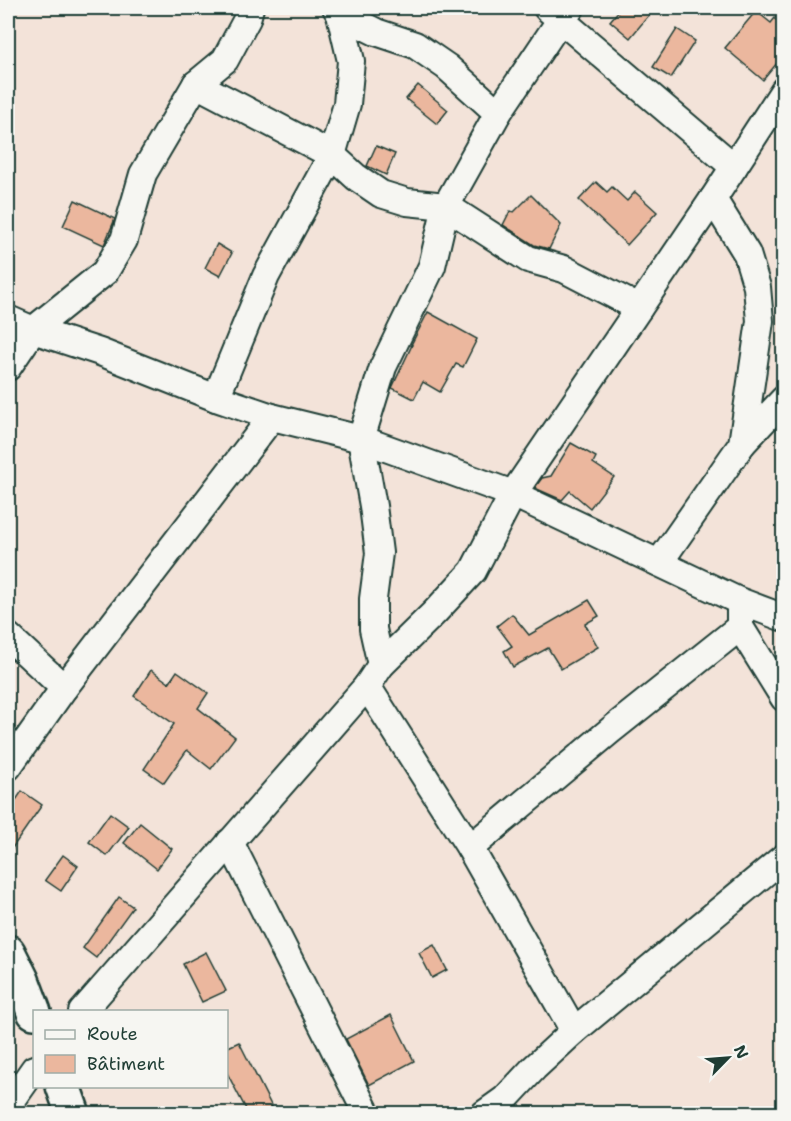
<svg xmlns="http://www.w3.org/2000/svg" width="791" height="1121" font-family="'Shantell Sans',sans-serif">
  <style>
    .building { fill: #ebb79e; stroke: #1f3d34; stroke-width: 1.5 }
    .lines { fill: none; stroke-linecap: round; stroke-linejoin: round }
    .street-casing { stroke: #1f3d34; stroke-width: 30 }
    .secondary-casing { stroke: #1f3d34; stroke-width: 38 }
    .street { stroke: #f6f6f2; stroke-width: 26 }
    .secondary { stroke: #f6f6f2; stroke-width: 33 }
  </style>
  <rect width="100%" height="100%" fill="#f3e3d9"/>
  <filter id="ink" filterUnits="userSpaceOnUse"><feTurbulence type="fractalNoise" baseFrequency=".0167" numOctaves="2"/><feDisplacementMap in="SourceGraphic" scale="12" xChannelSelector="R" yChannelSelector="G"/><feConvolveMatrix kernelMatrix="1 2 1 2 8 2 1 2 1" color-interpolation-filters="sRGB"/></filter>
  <g filter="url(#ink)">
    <g class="building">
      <polygon points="621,8 655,8 630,38 610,21"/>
      <polygon points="783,8 783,56 763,80 725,48 756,11 771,23"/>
      <polygon points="677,29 695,41 671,78 653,67"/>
      <polygon points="418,85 448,110 437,124 406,99"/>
      <polygon points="376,146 395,154 386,175 367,166"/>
      <polygon points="596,182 607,192 612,187 627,201 635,192 657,212 627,245 579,200"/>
      <polygon points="531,195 561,225 549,249 534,245 503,225 510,211 514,212"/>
      <polygon points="75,200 115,219 104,245 63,226"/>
      <polygon points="217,244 232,253 220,276 205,268"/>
      <polygon points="428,312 477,339 463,367 456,364 440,392 423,382 414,399 392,388 412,345 411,345"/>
      <polygon points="571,443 596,457 593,463 614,477 590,508 570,491 562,500 537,489 536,486 542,478 551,476"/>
      <polygon points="589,600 599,616 585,624 598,647 561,669 548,648 513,667 504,651 512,646 497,626 512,614 529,635"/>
      <polygon points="151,670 169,683 177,671 208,693 198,708 235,737 211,769 187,750 164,783 144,769 174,724 134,696"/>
      <polygon points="22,791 42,805 8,854 8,812"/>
      <polygon points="110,813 129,827 107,856 89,842"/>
      <polygon points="140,823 172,849 157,869 124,843"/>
      <polygon points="63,855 78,866 61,891 45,880"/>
      <polygon points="119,897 133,907 96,958 83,948"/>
      <polygon points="434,945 447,970 432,978 419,953"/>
      <polygon points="206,952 226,991 202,1002 183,964"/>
      <polygon points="391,1015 414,1061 369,1085 346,1039"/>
      <polygon points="239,1042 275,1113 248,1113 226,1071 226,1048"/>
    </g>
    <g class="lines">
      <defs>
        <g id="street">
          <polyline points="547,8 734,167"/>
          <polyline points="340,14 376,32 415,45 447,67 498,113"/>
          <polyline points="196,84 332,155 347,104 351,61 340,14 336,8"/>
          <polyline points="8,319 33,330 100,352 216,398 272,417 361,439 513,494 739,601 784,618"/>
          <polyline points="8,367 33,330 105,272 124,240 143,174 196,84 225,60 247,19 250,8"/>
          <polyline points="216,398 266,276 332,155 356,177 381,194 407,202 446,206 528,259 564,269 639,308"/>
          <polyline points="742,444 784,399"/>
          <polyline points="659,563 742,444 760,321 757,287 747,254 713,199"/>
          <polyline points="740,611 740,627 784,698"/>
          <polyline points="8,636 64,688"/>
          <polyline points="381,665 373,629 373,599 379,553 373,506 361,439 383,367 432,266 446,206 498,113 561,19 571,8"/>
          <polyline points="367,686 470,848 574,1031"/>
          <polyline points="8,767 64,688 272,417"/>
          <polyline points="230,842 367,1114"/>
          <polyline points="470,848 611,730 740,627"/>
          <polyline points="82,1012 367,686 381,665 435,612 473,571 513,494 713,199 784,90"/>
          <polyline points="8,1106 34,1069"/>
          <polyline points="484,1114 505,1099 534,1068 574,1031 784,857"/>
        </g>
        <g id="secondary">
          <polyline points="8,952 22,980 34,1012"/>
          <polyline points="63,1086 73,1114"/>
        </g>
      </defs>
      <use href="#street" class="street-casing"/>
      <use href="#secondary" class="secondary-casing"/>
      <use href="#street" class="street"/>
      <use href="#secondary" class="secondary"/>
    </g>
  </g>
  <rect width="791" height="1121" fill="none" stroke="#f6f6f2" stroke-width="30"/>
  <rect x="15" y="15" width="761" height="1091" fill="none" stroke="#1f3d34" stroke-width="2" filter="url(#ink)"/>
  <rect x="33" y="1010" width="195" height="78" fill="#f6f6f2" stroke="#a0aca6" stroke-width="1.5"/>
  <rect x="45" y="1030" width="30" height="9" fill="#f6f6f2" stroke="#a0aca6" stroke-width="1.5"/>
  <text x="87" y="1040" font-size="18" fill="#1f3d34">Route</text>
  <rect x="45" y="1055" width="30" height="18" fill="#ebb79e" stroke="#a0aca6" stroke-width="1.5"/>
  <text x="87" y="1070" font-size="18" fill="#1f3d34">Bâtiment</text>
  <g transform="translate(728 1058) rotate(65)" stroke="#f6f6f2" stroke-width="4.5" paint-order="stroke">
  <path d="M0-4.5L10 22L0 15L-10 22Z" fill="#1f3d34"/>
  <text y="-9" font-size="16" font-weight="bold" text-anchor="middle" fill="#1f3d34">N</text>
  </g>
</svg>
